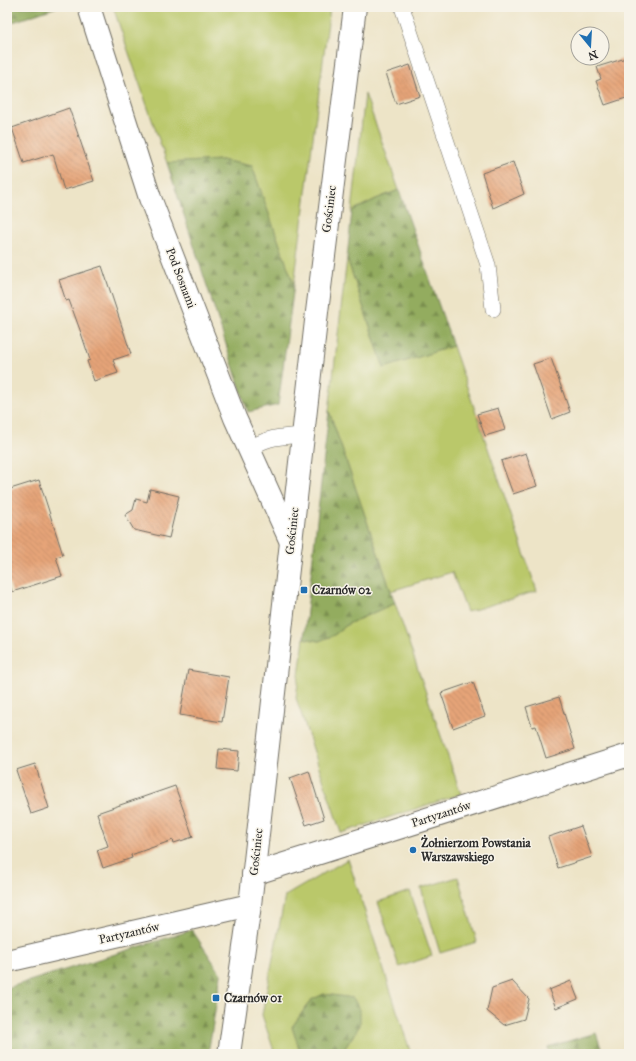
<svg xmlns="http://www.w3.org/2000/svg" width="636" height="1061" font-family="'IM FELL Great Primer',serif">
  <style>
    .green { fill: #bac86a; stroke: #727a4a }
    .forest { fill: url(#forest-firs); stroke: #5f6c44 }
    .building { fill: url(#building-back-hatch) }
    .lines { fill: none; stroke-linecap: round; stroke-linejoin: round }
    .service-casing { stroke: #6f6c62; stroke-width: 16 }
    .minor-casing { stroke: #6f6c62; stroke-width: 24 }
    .service { stroke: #fff; stroke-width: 15 }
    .minor { stroke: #fff; stroke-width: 22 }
    .poi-dot { fill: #1f6fb2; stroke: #f7f3e8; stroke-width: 1.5 }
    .labels { text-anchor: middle; stroke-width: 3; stroke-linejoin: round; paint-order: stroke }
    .street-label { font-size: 12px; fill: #2b2b2b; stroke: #f7f3e8 }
    .poi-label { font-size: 12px; font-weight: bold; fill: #2b2b2b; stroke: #f7f3e8; text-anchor: start }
  </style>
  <defs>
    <pattern id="forest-firs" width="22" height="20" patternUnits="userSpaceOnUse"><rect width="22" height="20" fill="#93ac5e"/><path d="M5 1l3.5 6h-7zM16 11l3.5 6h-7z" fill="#788c4e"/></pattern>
    <pattern id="building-back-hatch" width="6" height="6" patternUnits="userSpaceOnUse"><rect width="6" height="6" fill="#e6a478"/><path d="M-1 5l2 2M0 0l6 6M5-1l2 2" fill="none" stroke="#bb8663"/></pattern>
  </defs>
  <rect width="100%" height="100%" fill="#f7f3e8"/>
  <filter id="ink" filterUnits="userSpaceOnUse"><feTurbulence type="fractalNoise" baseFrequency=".025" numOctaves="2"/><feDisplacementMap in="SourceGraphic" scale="8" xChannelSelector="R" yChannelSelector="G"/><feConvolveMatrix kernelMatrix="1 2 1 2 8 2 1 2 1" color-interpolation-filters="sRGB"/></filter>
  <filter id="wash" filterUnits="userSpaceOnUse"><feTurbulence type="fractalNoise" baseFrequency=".012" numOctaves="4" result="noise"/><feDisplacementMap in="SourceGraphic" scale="16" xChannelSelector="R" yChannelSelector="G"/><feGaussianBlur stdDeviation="0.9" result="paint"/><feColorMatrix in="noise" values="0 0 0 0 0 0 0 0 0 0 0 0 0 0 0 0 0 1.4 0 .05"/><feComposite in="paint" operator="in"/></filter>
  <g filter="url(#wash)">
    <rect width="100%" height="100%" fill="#ede4c7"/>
    <g class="green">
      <polygon points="113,7 330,7 294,285 252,166 221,160 167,163"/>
      <polygon points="365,94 399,190 376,199 352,211"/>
      <polygon points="347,258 384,368 453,346 537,591 467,612 452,572 391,591 329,411"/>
      <polygon points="395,603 461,794 341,833 296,698 304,638 319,641 334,635 348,624"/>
      <polygon points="348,859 411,1054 344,1054 343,1051 360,1025 353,998 324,994 311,1000 292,1027 301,1054 275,1054 262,1015 285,896"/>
      <polygon points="458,877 477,942 440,953 421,888"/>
      <polygon points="410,891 432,956 399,967 378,902"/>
    </g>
    <g class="forest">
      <polygon points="7,7 57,7 7,24"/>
      <polygon points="221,160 252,166 294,285 278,405 248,412 167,163"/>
      <polygon points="399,190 453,346 384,368 347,258 352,211 376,199"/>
      <polygon points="329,411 395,603 348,624 334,635 319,641 304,638"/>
      <polygon points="192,930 221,974 208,1054 7,1054 7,988"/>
      <polygon points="324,994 353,998 360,1010 360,1025 343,1051 344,1054 301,1054 292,1027 311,1000"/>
      <polygon points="596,1033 603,1054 550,1054 548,1047"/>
    </g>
    <g id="blocks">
      <g class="building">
        <polygon points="629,57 629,97 605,105 596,81 601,79 597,67"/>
        <polygon points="410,65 420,96 396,104 386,73"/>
        <polygon points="69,108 94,181 64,190 53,154 24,163 12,128"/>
        <polygon points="513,162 524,194 493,208 482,173"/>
        <polygon points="102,266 131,354 113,360 118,373 94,381 87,361 90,360 80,330 69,300 66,301 59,280"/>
        <polygon points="551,358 570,412 552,419 533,364"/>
        <polygon points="498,408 505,430 485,436 477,414"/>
        <polygon points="526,453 537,486 513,494 501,461"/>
        <polygon points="39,480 63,555 56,557 62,576 12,592 7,576 7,490"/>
        <polygon points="150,489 179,496 169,538 134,530 125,515 133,510 136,499 147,502"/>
        <polygon points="188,670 229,677 222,722 180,715"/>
        <polygon points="473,682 485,716 453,728 441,693"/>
        <polygon points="559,697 575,749 546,758 536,726 532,727 526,707"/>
        <polygon points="219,749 239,751 237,771 217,769"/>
        <polygon points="35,764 49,808 31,814 16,770"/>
        <polygon points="309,771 324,819 306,825 290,778"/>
        <polygon points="175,786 193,837 174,843 173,840 131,855 132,858 103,868 97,850 108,846 97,813"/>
        <polygon points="581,826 592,857 558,868 548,837"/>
        <polygon points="512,981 529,999 524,1019 504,1025 487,1011 492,988"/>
        <polygon points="571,981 578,999 556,1008 549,990"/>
      </g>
    </g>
  </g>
  <g filter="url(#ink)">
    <use href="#blocks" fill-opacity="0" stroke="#6f6c62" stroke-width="1"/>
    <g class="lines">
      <defs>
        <g id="service">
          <polyline points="402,7 488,265 493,309"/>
          <path d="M249 451C263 436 284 437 303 435"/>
        </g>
        <g id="minor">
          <polyline points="89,7 150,198 235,418 291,542"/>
          <polyline points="253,874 629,755"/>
          <polyline points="7,961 250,905"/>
          <polyline points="229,1054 250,905 317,312 355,7"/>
        </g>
      </defs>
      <use href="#service" class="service-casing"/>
      <use href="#minor" class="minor-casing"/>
      <use href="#service" class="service"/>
      <use href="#minor" class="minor"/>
    </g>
  </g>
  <g class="poi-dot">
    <rect x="300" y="586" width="8" height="8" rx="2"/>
    <circle cx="413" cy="850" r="4"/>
    <rect x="212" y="994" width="8" height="8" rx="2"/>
  </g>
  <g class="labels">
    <g class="street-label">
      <text transform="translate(329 209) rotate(-83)" y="4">Gościniec</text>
      <text transform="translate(181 278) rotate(69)" y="4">Pod Sosnami</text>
      <text transform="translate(292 531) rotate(-84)" y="4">Gościniec</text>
      <text transform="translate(441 814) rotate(-18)" y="4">Partyzantów</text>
      <text transform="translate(256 852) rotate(-84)" y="4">Gościniec</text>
      <text transform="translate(129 933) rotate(-13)" y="4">Partyzantów</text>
    </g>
    <g class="poi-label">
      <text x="312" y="594">Czarnów 02</text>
      <text x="421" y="847">Żołnierzom Powstania<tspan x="421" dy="14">Warszawskiego</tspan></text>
      <text x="224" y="1002">Czarnów 01</text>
    </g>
  </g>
  <rect width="636" height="1061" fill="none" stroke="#f7f3e8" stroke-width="24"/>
  <g transform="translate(590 46) rotate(162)"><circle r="19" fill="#f7f3e8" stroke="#a5a39c"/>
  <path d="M0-3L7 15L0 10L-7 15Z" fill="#1f6fb2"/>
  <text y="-6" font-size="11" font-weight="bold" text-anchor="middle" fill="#2b2b2b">N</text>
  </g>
</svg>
